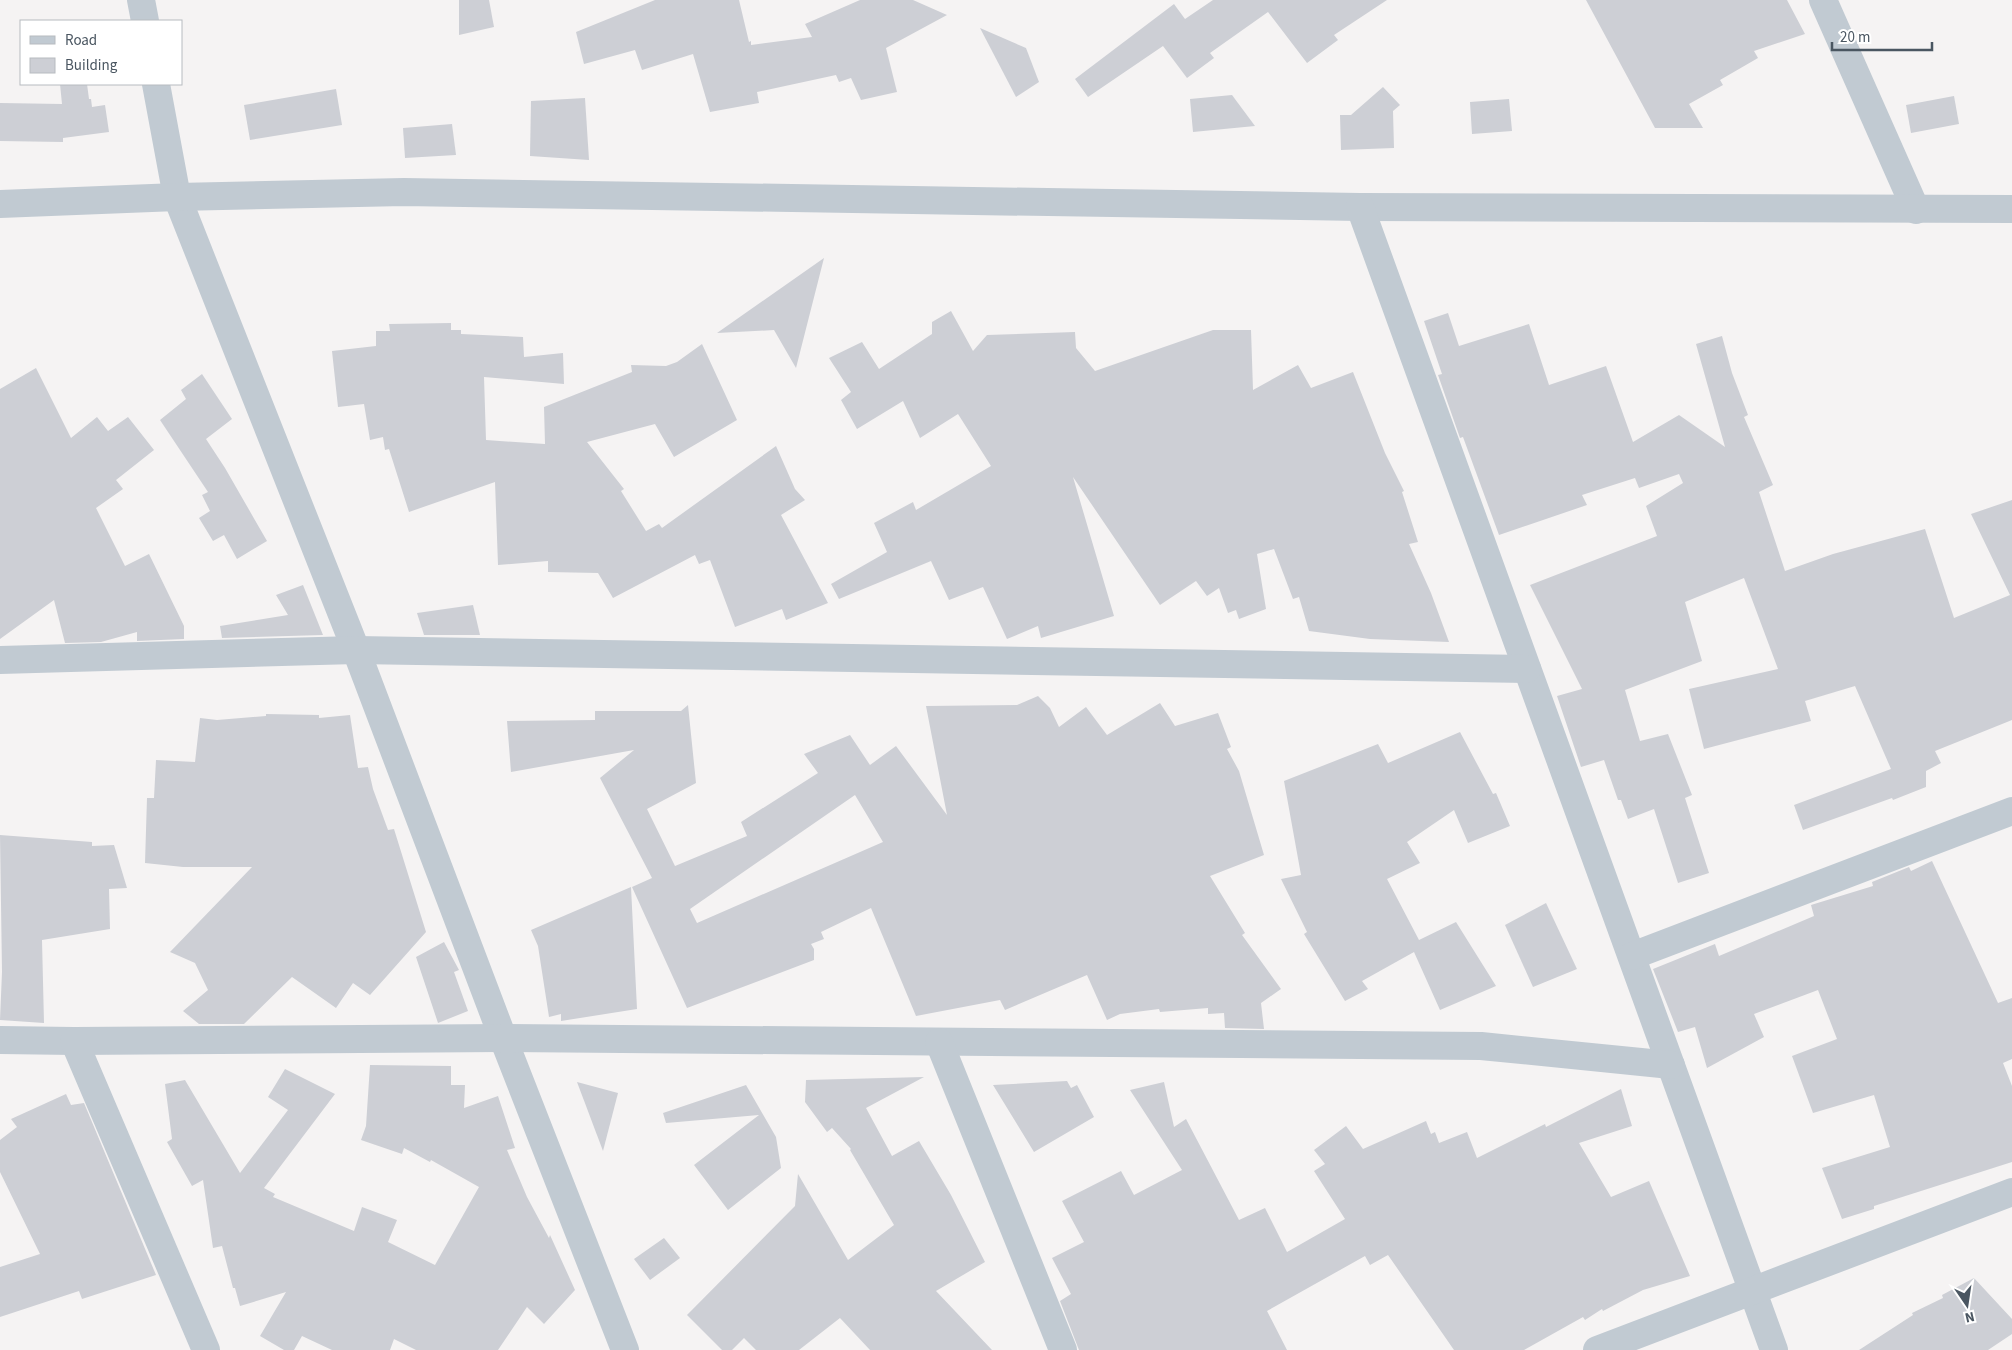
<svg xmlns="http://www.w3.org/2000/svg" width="2012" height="1350" font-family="'Source Sans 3',sans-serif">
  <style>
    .building { fill: #cdcfd5; fill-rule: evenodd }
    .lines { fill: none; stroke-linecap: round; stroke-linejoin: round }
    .minor { stroke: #c1cad2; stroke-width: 28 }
  </style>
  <rect width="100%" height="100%" fill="#f5f3f3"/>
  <g class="building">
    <polygon points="459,0 489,0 494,27 459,35"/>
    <polygon points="655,0 739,0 749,42 751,41 751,45 812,37 805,24 860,0 913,0 947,15 886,48 897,92 861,100 851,78 839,82 836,75 757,92 759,103 710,112 693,54 642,70 635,50 584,64 576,32"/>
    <polygon points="1213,0 1387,0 1334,35 1338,40 1307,63 1268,12 1210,53 1214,58 1187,78 1163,46 1088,97 1075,79 1174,4 1185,19"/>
    <polygon points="1586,0 1787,0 1805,34 1754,51 1758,58 1720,80 1723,85 1689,104 1703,128 1655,128"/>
    <polygon points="980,28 1026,48 1039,82 1016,97"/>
    <polygon points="60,84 87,84 89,99 91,99 92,107 105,105 109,132 63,138 63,142 0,141 0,103 62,104"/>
    <polygon points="1383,87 1400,105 1393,111 1394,148 1341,150 1340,115 1351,115"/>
    <polygon points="336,89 342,125 250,140 244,105"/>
    <polygon points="1232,95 1255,126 1193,132 1190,99"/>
    <polygon points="1954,96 1959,124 1911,133 1906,105"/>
    <polygon points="585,98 589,160 530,156 531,101"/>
    <polygon points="1509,99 1512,131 1472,134 1470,102"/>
    <polygon points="452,124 456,155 405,158 403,128"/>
    <polygon points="824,258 796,368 774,330 717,333"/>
    <polygon points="951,311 973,351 987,335 1075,332 1076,348 1095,371 1213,330 1251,330 1253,390 1298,365 1311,388 1353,372 1385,453 1404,491 1402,492 1418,542 1409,544 1431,593 1449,642 1370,639 1309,631 1299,597 1293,599 1274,549 1257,554 1266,609 1239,619 1236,610 1228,613 1219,588 1207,596 1196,581 1160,605 1073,477 1114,616 1041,638 1038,626 1007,639 983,587 949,600 931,561 839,599 831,584 887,552 874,523 913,502 916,510 991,466 958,414 920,438 903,401 857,429 841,400 851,392 829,358 862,342 879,369 932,334 932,322"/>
    <polygon points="1448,313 1459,346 1529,324 1549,385 1606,366 1633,442 1679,415 1725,447 1696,344 1722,336 1732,373 1748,415 1744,417 1773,485 1759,492 1785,571 1833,554 1925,529 1954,618 2010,595 1971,514 2012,500 2012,720 1935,751 1941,763 1926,771 1926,787 1893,800 1892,798 1803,830 1794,805 1891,769 1855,686 1805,701 1811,721 1704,749 1689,689 1778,669 1744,578 1685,602 1702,661 1625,690 1640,741 1668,734 1692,795 1685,798 1709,873 1678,883 1654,809 1628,819 1621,800 1618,800 1604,760 1581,767 1557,696 1582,689 1530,585 1657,536 1646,506 1683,483 1679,474 1639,488 1635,478 1582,495 1587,505 1499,535 1463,437 1460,438 1438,375 1442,374 1424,321"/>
    <polygon points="451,323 451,330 461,330 461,334 523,337 524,357 563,353 564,384 484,377 486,440 545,444 544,407 632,372 631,365 666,366 677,362 702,344 737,420 674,457 655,424 587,442 624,489 621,491 646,531 659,524 662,528 776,446 795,489 805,500 781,515 828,603 786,620 782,609 735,627 710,560 699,564 695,555 613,598 598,573 548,572 548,561 498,565 495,482 409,512 389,449 385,450 383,437 370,440 364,404 338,407 332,351 376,346 376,331 390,331 389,324"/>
    <polygon points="36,368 71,438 97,417 108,431 128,417 154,450 116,480 123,489 96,508 125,566 149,554 184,626 184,639 137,641 137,632 101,642 65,643 54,600 0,639 0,389"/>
    <polygon points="202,374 232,419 206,439 225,468 267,541 237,559 224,535 213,541 199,518 210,511 202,495 208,492 160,420 186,399 181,390"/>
    <polygon points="303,585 323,635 222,638 220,626 288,615 276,595"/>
    <polygon points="473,605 480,635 424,635 417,613"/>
    <path d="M1038 696 1050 708 1059 727 1086 707 1107 735 1160 703 1175 726 1218 713 1231 747 1227 749 1239 771 1264 855 1210 876 1245 933 1242 935 1281 989 1261 1003 1264 1029 1225 1028 1224 1013 1208 1014V1008L1160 1012 1159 1009 1120 1014 1107 1020 1087 975 1005 1010 1000 1000 916 1016 871 908 821 932 824 939 811 944 814 949V960L687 1008 632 887 652 878 600 778 634 750 511 772 507 721 595 720V711H681L688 705 696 783 647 809 675 866 747 836 741 822 818 773 804 754 850 735 870 765 896 746 947 815 926 706 1017 705ZM855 795 883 842 697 923 690 909Z"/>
    <polygon points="266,714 319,715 319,718 350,715 358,768 368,767 373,789 388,830 394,829 426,932 370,995 353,983 336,1008 292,977 244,1024 199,1024 183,1011 208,990 195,963 170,952 252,867 183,867 145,863 147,798 154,798 156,760 195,762 200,718 217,720 266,716"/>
    <polygon points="1460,732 1493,794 1496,793 1510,826 1468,843 1454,810 1407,842 1420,863 1387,879 1419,940 1456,922 1496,986 1440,1010 1414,952 1362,981 1368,989 1345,1001 1304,934 1307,932 1281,879 1301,875 1284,781 1378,744 1388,763"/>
    <polygon points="0,835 92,842 92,846 114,845 127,888 109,889 110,929 42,940 44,1023 0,1020 2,972"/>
    <polygon points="1932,861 1998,1003 2012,998 2012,1059 2003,1063 2012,1086 2012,1162 1874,1206 1874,1209 1842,1219 1822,1168 1890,1147 1874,1095 1813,1113 1792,1056 1837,1039 1818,990 1754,1014 1764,1037 1707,1068 1695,1027 1678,1032 1653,969 1715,944 1719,956 1814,916 1811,905 1873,886 1872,882 1909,867 1911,871"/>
    <polygon points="631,887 637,1009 561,1021 561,1014 549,1017 538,946 531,930"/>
    <polygon points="1546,903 1577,969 1533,987 1505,925"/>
    <polygon points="444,942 459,970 454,972 468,1011 438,1023 416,957"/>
    <polygon points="370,1065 451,1066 451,1085 465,1085 464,1108 498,1096 515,1148 507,1150 527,1197 549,1238 550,1235 575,1290 544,1324 527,1307 498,1350 416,1350 394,1339 390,1350 332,1350 302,1336 294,1350 284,1350 260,1336 286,1292 240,1306 235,1288 233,1288 222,1246 213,1248 203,1180 192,1186 167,1142 172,1139 165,1084 185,1080 240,1173 288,1110 268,1097 285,1069 335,1094 264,1188 275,1194 273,1197 354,1231 362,1207 397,1220 388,1242 435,1265 479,1187 431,1160 430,1162 404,1148 402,1154 361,1140 366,1126"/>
    <polygon points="924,1077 866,1108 892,1156 919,1141 951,1195 985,1262 936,1291 992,1350 870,1350 840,1318 799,1350 756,1350 744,1338 732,1350 722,1350 687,1315 795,1206 798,1174 848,1260 894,1225 850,1150 851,1149 832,1128 827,1132 805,1102 806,1080"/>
    <polygon points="1067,1081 1071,1088 1077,1085 1094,1117 1034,1152 993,1085"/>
    <polygon points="577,1082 618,1093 603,1151"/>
    <polygon points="1164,1082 1174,1127 1186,1119 1239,1220 1265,1208 1287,1252 1345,1219 1314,1171 1325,1164 1314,1150 1346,1126 1363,1149 1426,1121 1431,1134 1435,1132 1439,1143 1467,1132 1477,1158 1545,1124 1546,1127 1621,1089 1632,1126 1579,1143 1611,1197 1649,1181 1690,1276 1643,1290 1603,1311 1602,1309 1585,1320 1583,1317 1524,1350 1454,1350 1388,1255 1370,1265 1365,1256 1267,1311 1287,1350 1079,1350 1060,1301 1071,1294 1052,1258 1084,1242 1062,1201 1121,1171 1134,1195 1182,1170 1130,1090"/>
    <polygon points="746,1085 776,1137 781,1168 728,1210 694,1165 759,1115 666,1123 663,1113"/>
    <polygon points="66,1094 71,1105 84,1103 156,1275 82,1299 79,1291 0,1317 0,1267 40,1254 0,1172 0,1140 17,1127 11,1119"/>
    <polygon points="664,1238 680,1258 650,1280 634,1259"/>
    <polygon points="1974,1278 2012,1319 2012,1334 1988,1350 1859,1350 1913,1315 1912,1313 1943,1298 1942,1295"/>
  </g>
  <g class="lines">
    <g class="minor">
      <polyline points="141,0 145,21"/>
      <polyline points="1823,0 1916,210"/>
      <polyline points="156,84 177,197 356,650 503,1038 625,1350"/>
      <polyline points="0,204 177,197 404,192 1360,207 2012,209"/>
      <polyline points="1360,207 1774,1350"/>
      <polyline points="0,660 356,650 1527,669"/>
      <polyline points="1632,956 2012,811"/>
      <polyline points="0,1040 74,1041 503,1038 1481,1046 1671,1065"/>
      <polyline points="74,1041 206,1350"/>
      <polyline points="939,1042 1063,1350"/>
      <polyline points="1597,1350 2012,1192"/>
    </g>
  </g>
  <rect x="20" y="20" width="162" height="65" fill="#ffffff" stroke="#b7bbc0"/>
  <rect x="30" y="36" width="25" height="8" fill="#c1cad2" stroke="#b7bbc0"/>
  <text x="65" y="45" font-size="15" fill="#4a5661">Road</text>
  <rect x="30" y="58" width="25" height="15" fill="#cdcfd5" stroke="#b7bbc0"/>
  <text x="65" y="70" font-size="15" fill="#4a5661">Building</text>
  <g transform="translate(1967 1305) rotate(167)" stroke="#ffffff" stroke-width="4" paint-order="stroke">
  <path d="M0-4L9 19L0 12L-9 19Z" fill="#4a5661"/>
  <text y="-8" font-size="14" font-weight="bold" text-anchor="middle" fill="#4a5661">N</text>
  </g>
  <path d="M1832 42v8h100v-8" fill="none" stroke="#4a5661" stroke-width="2.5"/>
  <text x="1840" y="42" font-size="15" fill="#4a5661" stroke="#ffffff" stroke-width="4" paint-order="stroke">20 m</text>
</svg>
